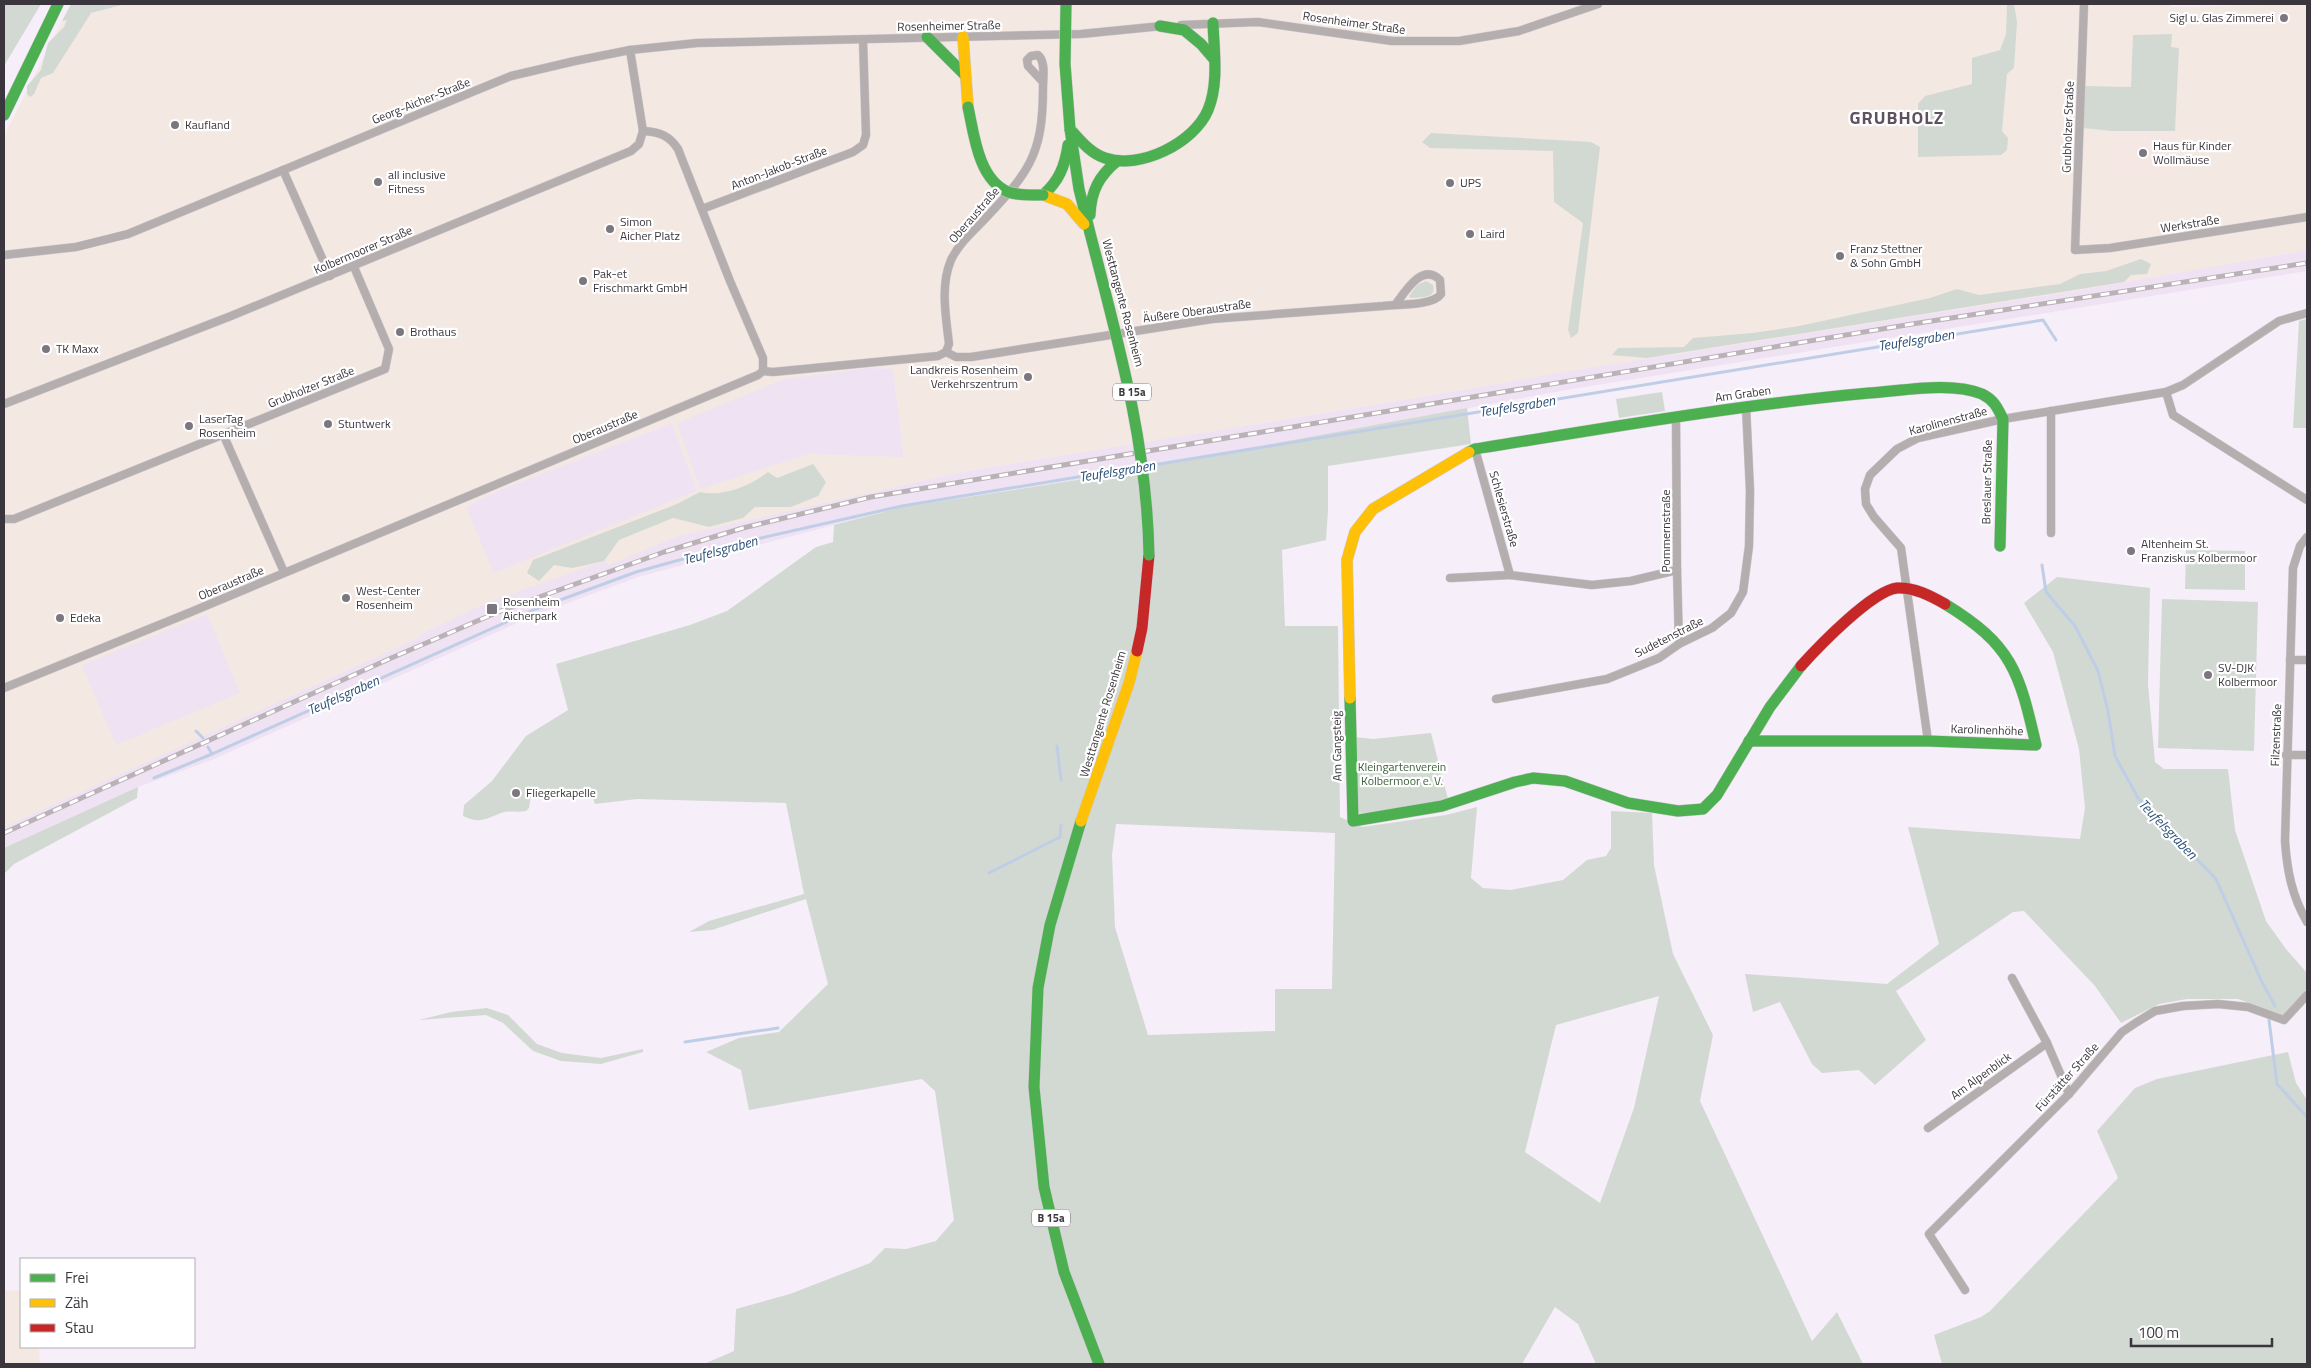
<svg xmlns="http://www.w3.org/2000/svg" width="2311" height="1368" font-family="'Titillium Web',sans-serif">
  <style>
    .commercial { fill: #f4e8e3; fill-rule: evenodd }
    .built { fill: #efe2f2 }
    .education { fill: #f5e7e3 }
    .green { fill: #d2d9d2; fill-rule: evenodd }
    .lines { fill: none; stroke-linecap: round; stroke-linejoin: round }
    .stream { stroke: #bfcee6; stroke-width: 3 }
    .street-casing { stroke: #d0cad2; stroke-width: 9 }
    .fast-casing { stroke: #d0cad2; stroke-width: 12 }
    .slow-casing { stroke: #d0cad2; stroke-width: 12 }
    .jam-casing { stroke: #d0cad2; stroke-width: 12 }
    .street { stroke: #b5aeaf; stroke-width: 8 }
    .fast { stroke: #4caf50; stroke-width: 11 }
    .slow { stroke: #ffc107; stroke-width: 11 }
    .jam { stroke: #c62828; stroke-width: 11 }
    .rail-casing { stroke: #bab2b7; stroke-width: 5 }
    .rail { stroke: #fff; stroke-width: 3; stroke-dasharray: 9; stroke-linecap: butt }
    .fast-bridge-casing { stroke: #d0cad2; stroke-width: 12; stroke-linecap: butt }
    .fast-bridge { stroke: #4caf50; stroke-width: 11 }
    .poi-dot { fill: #7c767e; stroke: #fff; stroke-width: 2 }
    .labels { text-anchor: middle; stroke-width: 4.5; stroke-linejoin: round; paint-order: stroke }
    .shield { fill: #fff; stroke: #767277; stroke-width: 1 }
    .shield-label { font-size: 11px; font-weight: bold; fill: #3b363d }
    .poi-label { font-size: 12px; fill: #3b363d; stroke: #fff; text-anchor: start }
    .street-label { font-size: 12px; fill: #3b363d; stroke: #fff }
    .park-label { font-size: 12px; fill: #3c6239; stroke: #fff }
    .water-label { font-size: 14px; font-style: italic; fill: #2c5078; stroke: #fff }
    .district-label { font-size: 18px; font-weight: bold; letter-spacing: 1px; fill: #5e5261; stroke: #fff }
  </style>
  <rect width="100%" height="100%" fill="#f6eef8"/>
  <g class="commercial">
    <path d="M126 4H2170L2171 7 2307 4V250L2075 291 1576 370 1416 398 961 472 678 536 609 566 484 604 421 634 418 638 4 827V136L62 21ZM869 368 893 369 904 456 808 454 785 379ZM672 423 697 491 494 572 467 507 498 491Z"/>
    <polygon points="21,1290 21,1347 39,1347 40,1364 4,1364 4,1291"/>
  </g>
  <g class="built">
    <polygon points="2307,250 2307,271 1572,389 1077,480 903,507 834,525 638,577 535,615 214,759 138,787 4,848 4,827 418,638 421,634 484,604 604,561 609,565 678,536 961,472 1416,398 1576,370 2075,291"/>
    <polygon points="869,368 893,369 904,457 808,454 700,489 677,423 785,379"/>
    <polygon points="672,423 697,491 494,573 466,507 498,491"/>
    <polygon points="207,614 240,693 116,745 82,665"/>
  </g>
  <polygon class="education" points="2112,131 2175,131 2171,176 2112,177"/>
  <g class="green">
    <polygon points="4,4 41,4 4,66"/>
    <polygon points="71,4 126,4 91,13 53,73 41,78 34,94 30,97 27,94 27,86 41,70 48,43 64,27 67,20 62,21"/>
    <polygon points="2007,4 2014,4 2017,22 2014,68 2007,74 2002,131 2008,138 2007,150 2001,155 1918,157 1918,104 1925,96 1972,84 1972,58 2000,50 2006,34"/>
    <polygon points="2172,34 2171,47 2179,48 2175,131 2112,131 2083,128 2085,86 2131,87 2133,35"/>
    <polygon points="1431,133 1591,142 1600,147 1578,333 1571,338 1568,330 1583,223 1554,202 1553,151 1430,148 1422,142"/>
    <polygon points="2141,259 2151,264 2147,274 2131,275 2124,282 1647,358 1612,355 1618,348 1684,347 1693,338 1753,333 1799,326 1930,298 1957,289 1979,295 2060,284 2080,274 2106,271"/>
    <path d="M1426 281 1433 285C1437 299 1421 297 1411 298L1409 296 1417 285Z"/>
    <polygon points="2307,319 2307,428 2293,428 2299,321"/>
    <polygon points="1662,392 1665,411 1619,418 1616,399"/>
    <path d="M1467 408 1471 444 1328 466V511L1326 540 1282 550 1285 626H1338L1340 817 1362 827 1446 815 1477 807 1471 878 1483 888 1511 890 1563 880 1587 860 1606 856 1611 848V811L1652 813 1654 865 1673 954 1713 1035 1700 1101 1812 1341 1837 1312 1863 1364H1596L1578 1324 1555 1307 1522 1364H704L734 1351 736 1309 790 1294 870 1263 885 1248 906 1249 936 1241 954 1220 935 1091 922 1079 749 1110 741 1070 706 1052 739 1038 779 1032 828 984 806 899 712 930 689 932 709 921 804 894 786 803 637 799 595 804 591 792 531 796 529 808 526 811C518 813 509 810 501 813 485 819 481 824 463 816L464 805 492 781 526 736 568 710 556 664 690 625 727 611 816 547 833 542 834 525 903 507 1077 480ZM1116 824 1335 833 1332 989H1275V1031L1148 1035 1115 927 1112 855ZM1659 996 1634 1108 1600 1203 1525 1152 1556 1025Z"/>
    <path d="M813 464 826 482 818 496 791 507H755L743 518 709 527 673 518 619 540 604 561 572 568 554 565 539 581 527 573 533 560 677 504 700 492C723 497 750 486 768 472L777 478Z"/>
    <polygon points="2186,550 2245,551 2245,590 2185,589"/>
    <polygon points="2057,577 2150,588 2148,684 2155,762 2164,769 2228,769 2235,830 2266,921 2286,949 2307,973 2307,989 2283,1015 2238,999 2187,999 2159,1004 2121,1023 2095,986 2024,911 2013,912 1896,991 1926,1040 1875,1085 1859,1070 1822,1073 1812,1064 1780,1002 1753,1012 1745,974 1887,984 1939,944 1908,827 2080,839 2085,808 2079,749 2053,652 2024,603"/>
    <polygon points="2162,599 2258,602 2254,751 2158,748"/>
    <path d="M1431 733 1448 799C1418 809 1389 812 1358 813L1355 737 1373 739Z"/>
    <polygon points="138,787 137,798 14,864 4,874 4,848"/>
    <polygon points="487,1008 508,1015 537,1044 562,1053 601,1058 643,1049 643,1052 601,1064 561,1061 533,1051 503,1023 486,1015 419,1020 451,1012"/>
    <polygon points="2288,1052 2296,1083 2307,1100 2307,1364 1942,1364 1934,1335 1981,1317 1990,1311 2118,1178 2097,1131 2135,1088 2157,1079"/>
  </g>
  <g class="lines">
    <g class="stream">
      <polyline points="1147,466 2043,320 2056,340"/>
      <polyline points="2042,565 2046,592 2075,626 2098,671 2108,711 2115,756 2138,798 2216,879 2261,980 2275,1006"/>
      <polyline points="196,731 203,738"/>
      <polyline points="1057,746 1061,780"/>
      <polyline points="208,747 212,754 533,610 636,572 748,541 902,506 1138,467"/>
      <polyline points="154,778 212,754"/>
      <polyline points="989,873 1060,837 1061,825"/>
      <polyline points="2269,1020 2277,1084 2307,1117"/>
      <polyline points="685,1042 778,1028"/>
    </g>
    <defs>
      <g id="street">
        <polyline points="2084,4 2075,250 2110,248 2307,217"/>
        <polyline points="1181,25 1258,22 1392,41 1459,41 1519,31 1598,4"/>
        <path d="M643 131C659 132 669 135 678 149L730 281 763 358V371"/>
        <polyline points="283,170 330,276"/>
        <polyline points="702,209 853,152 863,145 866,135 863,40"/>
        <polyline points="4,255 76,247 128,234 511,76 575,61 630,50 697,43 1081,34 1162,26"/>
        <path d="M946 352 956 357H971L1212 319 1383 306C1398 304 1433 306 1441 294L1440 280C1422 262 1405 292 1395 305"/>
        <polyline points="2166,392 2173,415 2307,500"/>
        <polyline points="4,404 231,316 631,151 639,144 643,131 630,50"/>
        <polyline points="2051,411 2051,533"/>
        <polyline points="1676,418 1677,570 1679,644"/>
        <polyline points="223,434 284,572"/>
        <polyline points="1475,449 1510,575 1592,585 1631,581 1677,570"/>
        <polyline points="4,519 14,519 385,369 389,349 354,267"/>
        <path d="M2307 537 2300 546 2293 568 2285 841C2287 871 2292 896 2307 922"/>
        <polyline points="1450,578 1510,575"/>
        <polyline points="2290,660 2307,660"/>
        <path d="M4 688 191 612 758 375 763 371 773 372 938 356 946 352 949 344C946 317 940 286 951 260 958 245 971 233 982 222 1028 173 1043 157 1043 88 1043 78 1046 61 1038 55L1031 56 1027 60 1028 66 1043 82"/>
        <polyline points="1496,699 1607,679 1659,658 1679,644 1712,628 1731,613 1743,592 1749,546 1750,491 1746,406"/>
        <polyline points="1928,741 1901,548 1874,517 1866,504 1865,489 1870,475 1897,449 1918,438 2003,419 2166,392 2183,385 2279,321 2307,313"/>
        <polyline points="2286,755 2307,755"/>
        <polyline points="2012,978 2047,1043 2069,1094"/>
        <polyline points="1928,1128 2047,1043"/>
        <polyline points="1965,1290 1929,1234 2069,1094 2122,1032 2137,1022 2155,1011 2183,1006 2218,1004 2248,1007 2284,1020 2307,995"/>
      </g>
      <g id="fast">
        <polyline points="1160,26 1184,30 1201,44 1213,58"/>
        <polyline points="927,37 965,75"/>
        <polyline points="4,115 58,4"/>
        <path d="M1070 129C1080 140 1090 153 1105 158 1140 170 1194 143 1208 110 1219 84 1214 51 1213 23"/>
        <polyline points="1070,129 1079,189 1090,233"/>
        <path d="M1043 195C1059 181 1065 166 1068 145"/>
        <path d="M1090 215C1091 191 1099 176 1117 161"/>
        <path d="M1469 452 1475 449C1606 428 1737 405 1869 393 1902 391 1951 381 1982 394 1994 400 1997 407 2003 419L2000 546"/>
        <polyline points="1350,698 1353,821 1442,806 1515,782 1533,778 1565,781 1628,803 1678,811 1703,809 1717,795 1770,707 1801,666"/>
        <path d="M1749 741H1928L2036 745C2019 671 2012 645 1945 604"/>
        <polyline points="1081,821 1050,925 1038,988 1034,1087 1044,1187 1064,1272 1099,1364"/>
      </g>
      <g id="slow">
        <polyline points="963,37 968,107"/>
        <polyline points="1043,195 1067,204 1084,224"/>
        <polyline points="1350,698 1347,560 1355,532 1373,509 1469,452"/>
        <polyline points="1081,821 1129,683 1137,651"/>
      </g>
      <g id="jam">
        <polyline points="1137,651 1142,628 1149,555"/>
        <path d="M1801 666C1819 646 1872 591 1897 588 1914 587 1931 596 1945 604"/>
      </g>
    </defs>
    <use href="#street" class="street-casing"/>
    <use href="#fast" class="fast-casing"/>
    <use href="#slow" class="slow-casing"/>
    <use href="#jam" class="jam-casing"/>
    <use href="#street" class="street"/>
    <use href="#fast" class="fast"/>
    <use href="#slow" class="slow"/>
    <use href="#jam" class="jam"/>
    <defs>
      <polyline id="rail" points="4,833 389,659 498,612 664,552 743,528 871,497 1912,324 2307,263"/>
    </defs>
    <use href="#rail" class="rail-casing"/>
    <use href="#rail" class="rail"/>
    <defs>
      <g id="fast-bridge">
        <polyline points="1066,4 1065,64 1070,129"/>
        <path d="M968 107C974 134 978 179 1008 192 1020 196 1031 195 1043 195"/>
        <path d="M1090 233C1118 342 1147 442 1149 555"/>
      </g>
    </defs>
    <use href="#fast-bridge" class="fast-bridge-casing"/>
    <use href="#fast-bridge" class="fast-bridge"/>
  </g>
  <g class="poi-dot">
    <circle cx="2284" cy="18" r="5"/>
    <circle cx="175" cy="125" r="5"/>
    <circle cx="2143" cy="153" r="5"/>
    <circle cx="378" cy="182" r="5"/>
    <circle cx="1450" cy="183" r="5"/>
    <circle cx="610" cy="229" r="5"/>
    <circle cx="1470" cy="234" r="5"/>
    <circle cx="1840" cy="256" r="5"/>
    <circle cx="583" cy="281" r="5"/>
    <circle cx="400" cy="332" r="5"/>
    <circle cx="46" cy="349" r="5"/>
    <circle cx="1028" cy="377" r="5"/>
    <circle cx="328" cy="424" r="5"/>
    <circle cx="189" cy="426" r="5"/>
    <circle cx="2131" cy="551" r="5"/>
    <circle cx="346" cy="598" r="5"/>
    <rect x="486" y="603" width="12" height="12" rx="2.5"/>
    <circle cx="60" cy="618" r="5"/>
    <circle cx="2208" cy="675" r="5"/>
    <circle cx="516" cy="793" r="5"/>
  </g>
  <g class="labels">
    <g class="shield">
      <rect x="1113" y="383.5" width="38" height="17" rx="4"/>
      <rect x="1032" y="1209.5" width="38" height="17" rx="4"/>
    </g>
    <g class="shield-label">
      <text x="1132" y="396">B 15a</text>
      <text x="1051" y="1222">B 15a</text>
    </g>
    <g class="poi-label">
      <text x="2274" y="22" text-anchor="end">Sigl u. Glas Zimmerei</text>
      <text x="185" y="129">Kaufland</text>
      <text x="2153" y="150">Haus für Kinder<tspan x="2153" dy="14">Wollmäuse</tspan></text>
      <text x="388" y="179">all inclusive<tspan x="388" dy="14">Fitness</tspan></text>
      <text x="1460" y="187">UPS</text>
      <text x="620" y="226">Simon<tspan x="620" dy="14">Aicher Platz</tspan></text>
      <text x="1480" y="238">Laird</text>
      <text x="1850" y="253">Franz Stettner<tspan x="1850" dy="14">&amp; Sohn GmbH</tspan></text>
      <text x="593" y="278">Pak-et<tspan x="593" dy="14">Frischmarkt GmbH</tspan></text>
      <text x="410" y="336">Brothaus</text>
      <text x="56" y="353">TK Maxx</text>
      <text x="1018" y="374" text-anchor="end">Landkreis Rosenheim<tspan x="1018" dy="14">Verkehrszentrum</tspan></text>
      <text x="199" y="423">LaserTag<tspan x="199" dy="14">Rosenheim</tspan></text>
      <text x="338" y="428">Stuntwerk</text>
      <text x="2141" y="548">Altenheim St.<tspan x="2141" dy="14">Franziskus Kolbermoor</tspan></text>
      <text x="356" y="595">West-Center<tspan x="356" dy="14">Rosenheim</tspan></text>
      <text x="503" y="606">Rosenheim<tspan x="503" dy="14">Aicherpark</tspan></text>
      <text x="70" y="622">Edeka</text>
      <text x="2218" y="672">SV-DJK<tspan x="2218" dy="14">Kolbermoor</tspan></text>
      <text x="526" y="797">Fliegerkapelle</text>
    </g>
    <g class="street-label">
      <text transform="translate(1354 23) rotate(8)" y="4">Rosenheimer Straße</text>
      <text transform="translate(949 26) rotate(-1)" y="4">Rosenheimer Straße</text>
      <text transform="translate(421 101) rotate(-22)" y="4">Georg-Aicher-Straße</text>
      <text transform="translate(2068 127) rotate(-88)" y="4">Grubholzer Straße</text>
      <text transform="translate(779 168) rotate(-21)" y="4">Anton-Jakob-Straße</text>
      <text transform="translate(974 215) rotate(-49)" y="4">Oberaustraße</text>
      <text transform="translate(2190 224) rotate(-9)" y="4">Werkstraße</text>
      <text transform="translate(363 250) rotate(-23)" y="4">Kolbermoorer Straße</text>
      <text transform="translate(1123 303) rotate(75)" y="4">Westtangente Rosenheim</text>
      <text transform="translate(1197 311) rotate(-8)" y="4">Äußere Oberaustraße</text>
      <text transform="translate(311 387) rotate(-22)" y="4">Grubholzer Straße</text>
      <text transform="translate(1743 394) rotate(-8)" y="4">Am Graben</text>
      <text transform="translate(1948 421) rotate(-15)" y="4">Karolinenstraße</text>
      <text transform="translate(605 427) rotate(-23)" y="4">Oberaustraße</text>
      <text transform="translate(1987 482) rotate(-89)" y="4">Breslauer Straße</text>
      <text transform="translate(1504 509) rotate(74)" y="4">Schlesierstraße</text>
      <text transform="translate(1666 531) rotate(-90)" y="4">Pommernstraße</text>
      <text transform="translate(231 583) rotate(-23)" y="4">Oberaustraße</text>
      <text transform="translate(1669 637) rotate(-27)" y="4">Sudetenstraße</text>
      <text transform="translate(1103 714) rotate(-73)" y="4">Westtangente Rosenheim</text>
      <text transform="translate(1987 730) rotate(2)" y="4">Karolinenhöhe</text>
      <text transform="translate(2276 735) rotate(-88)" y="4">Filzenstraße</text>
      <text transform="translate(1337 746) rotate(-91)" y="4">Am Gangsteig</text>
      <text transform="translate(1981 1076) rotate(-36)" y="4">Am Alpenblick</text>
      <text transform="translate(2067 1077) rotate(-48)" y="4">Fürstätter Straße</text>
    </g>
    <g class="park-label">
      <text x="1402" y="771">Kleingartenverein<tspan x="1402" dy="14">Kolbermoor e. V.</tspan></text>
    </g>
    <g class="water-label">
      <text transform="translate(1916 340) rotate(-9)" y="5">Teufelsgraben</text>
      <text transform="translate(1517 406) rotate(-9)" y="5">Teufelsgraben</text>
      <text transform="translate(1117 471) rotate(-9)" y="5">Teufelsgraben</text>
      <text transform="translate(720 550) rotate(-15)" y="5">Teufelsgraben</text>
      <text transform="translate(343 695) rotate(-24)" y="5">Teufelsgraben</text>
      <text transform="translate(2168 829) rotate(46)" y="5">Teufelsgraben</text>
    </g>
    <g class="district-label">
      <text x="1897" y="124">GRUBHOLZ</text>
    </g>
  </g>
  <rect width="2311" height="1368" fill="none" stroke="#3b363d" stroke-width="10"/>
  <rect x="20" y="1258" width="175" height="90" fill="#ffffff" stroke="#b1afb1"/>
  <rect x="30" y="1274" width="25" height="8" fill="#4caf50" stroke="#b1afb1"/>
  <text x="65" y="1283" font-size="15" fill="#3b363d">Frei</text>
  <rect x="30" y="1299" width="25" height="8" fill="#ffc107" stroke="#b1afb1"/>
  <text x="65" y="1308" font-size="15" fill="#3b363d">Zäh</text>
  <rect x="30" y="1324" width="25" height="8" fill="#c62828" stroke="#b1afb1"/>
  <text x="65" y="1333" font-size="15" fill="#3b363d">Stau</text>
  <path d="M2131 1338v8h141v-8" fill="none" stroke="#3b363d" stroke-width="2.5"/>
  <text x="2138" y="1338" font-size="15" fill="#3b363d" stroke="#ffffff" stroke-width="4" paint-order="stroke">100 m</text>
</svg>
